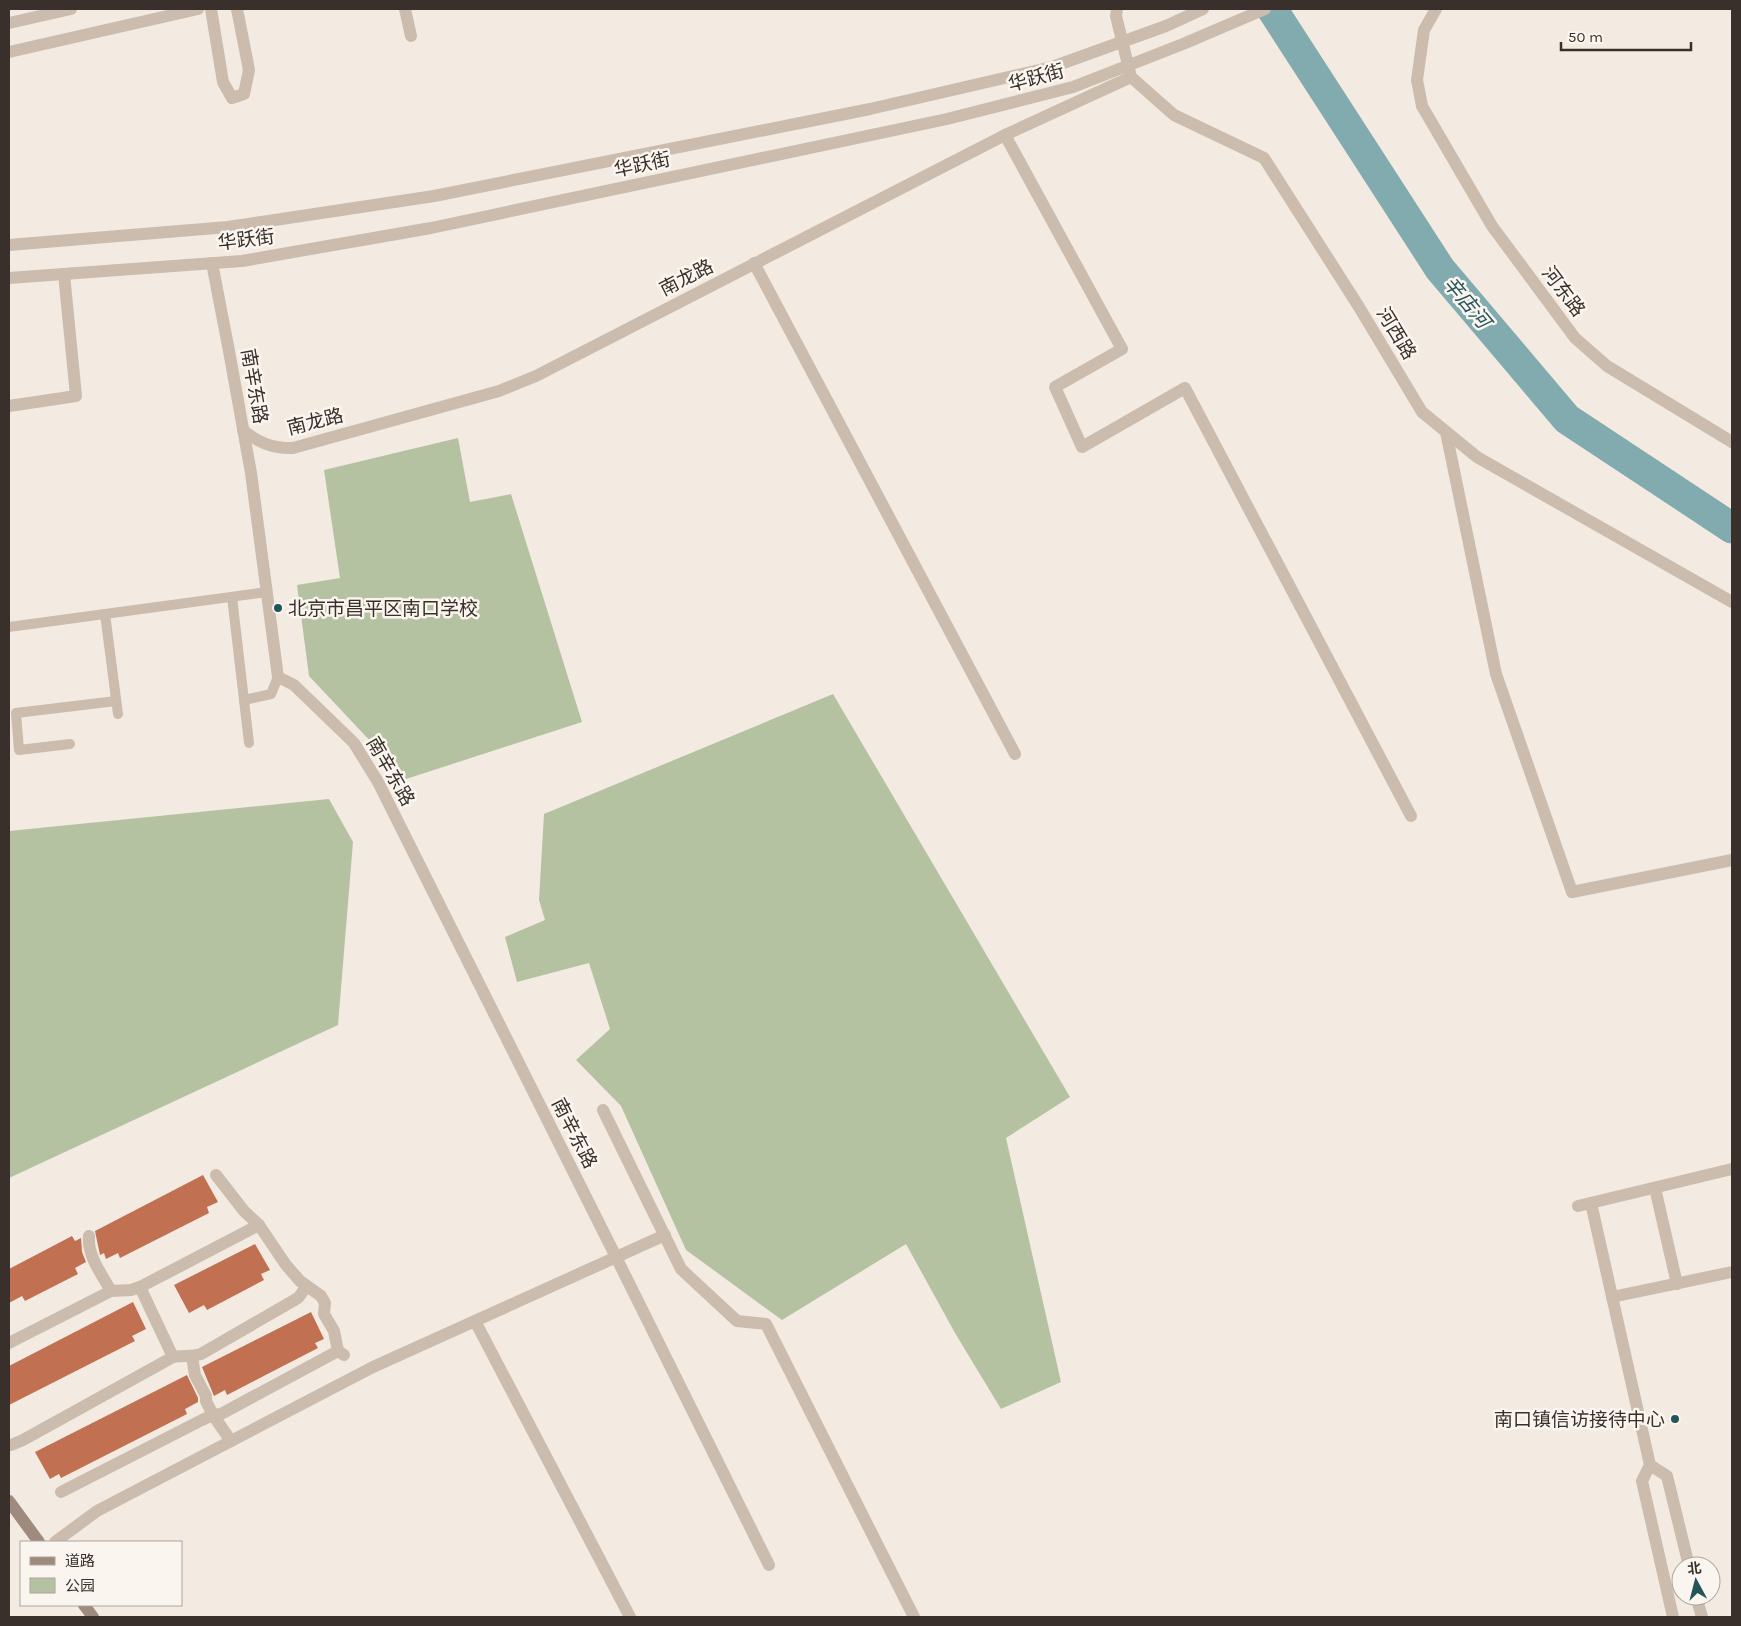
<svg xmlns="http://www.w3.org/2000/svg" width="1741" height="1626" font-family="Karla,'Noto Sans SC',sans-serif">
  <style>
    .green { fill: #b5c2a1 }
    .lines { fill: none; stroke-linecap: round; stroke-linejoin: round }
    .river { stroke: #81abaf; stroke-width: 31 }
    .building { fill: #c17051 }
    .service { stroke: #cbbcad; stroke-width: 10 }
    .minor { stroke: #cbbcad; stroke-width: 12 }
    .tertiary { stroke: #cbbcad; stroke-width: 12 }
    .secondary { stroke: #9f8b7e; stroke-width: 12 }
    .poi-dot { fill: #22545a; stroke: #faf5ee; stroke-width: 2 }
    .labels { text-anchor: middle; stroke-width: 5; stroke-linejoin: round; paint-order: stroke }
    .street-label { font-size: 19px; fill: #39302b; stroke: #faf5ee }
    .poi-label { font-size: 19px; fill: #39302b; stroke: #faf5ee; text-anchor: start }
    .water-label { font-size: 20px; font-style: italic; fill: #22545a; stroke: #faf5ee }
  </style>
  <rect width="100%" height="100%" fill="#f3ebe1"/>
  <g class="green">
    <polygon points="458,438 470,502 511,494 582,722 406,779 309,676 297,585 340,578 324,470"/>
    <polygon points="833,694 1070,1097 1006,1138 1061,1382 1001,1409 955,1333 906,1244 782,1320 686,1250 621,1106 576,1060 610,1029 589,963 517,982 505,937 545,920 539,900 544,814"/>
    <polygon points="329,799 353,842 338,1025 9,1178 9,831"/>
  </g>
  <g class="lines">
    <polyline class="river" points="1272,9 1440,269 1567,419 1732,528"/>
  </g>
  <g class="building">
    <polygon points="203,1175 218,1202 207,1207 209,1213 120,1258 118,1253 106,1259 104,1253 100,1255 95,1231"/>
    <polygon points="72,1236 75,1241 81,1238 82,1252 86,1262 75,1268 78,1274 25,1301 22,1296 9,1303 9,1269"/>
    <polygon points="255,1244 270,1270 261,1274 264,1280 207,1310 204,1305 189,1313 174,1285"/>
    <polygon points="133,1302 146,1329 132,1336 135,1341 9,1405 9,1366"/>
    <polygon points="311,1312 324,1339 315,1343 318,1348 227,1395 225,1390 214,1396 202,1367"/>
    <polygon points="187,1375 198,1398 198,1402 185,1409 187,1414 61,1478 59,1474 50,1479 35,1452"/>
  </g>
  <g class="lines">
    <g class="service">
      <polyline points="232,597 249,743"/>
      <polyline points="105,614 118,714"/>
      <polyline points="9,627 267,592"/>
      <polyline points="244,700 271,694 278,677"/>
      <polyline points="70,744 19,750 16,713 116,701"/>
    </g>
    <g class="minor">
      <polyline points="211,9 223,82 232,98 244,94 249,70 237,9"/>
      <polyline points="405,9 411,36"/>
      <polyline points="9,23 71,9"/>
      <polyline points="9,52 198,9"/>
      <polyline points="1005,135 1122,349 1055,387 1082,447 1185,388 1411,816"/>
      <polyline points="754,263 1015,754"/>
      <polyline points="9,406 76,396 64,274"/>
      <polyline points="1446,432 1496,674 1572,892 1732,860"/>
      <polyline points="603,1110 681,1269 737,1321 766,1324 914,1617"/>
      <polyline points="216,1175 244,1211 259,1225 286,1265 300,1281 321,1296 325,1303 324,1314 334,1331 338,1351 344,1355"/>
      <polyline points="1655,1188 1677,1284"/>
      <polyline points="1591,1203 1650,1465 1642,1481 1673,1617"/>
      <polyline points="1578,1206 1732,1169"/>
      <path d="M89 1236C87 1255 102 1275 111 1291"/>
      <polyline points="616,1257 769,1565"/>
      <polyline points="140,1287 173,1357"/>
      <polyline points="1612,1297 1732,1272"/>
      <polyline points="475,1321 630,1617"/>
      <polyline points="9,1343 111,1291 131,1290 140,1287 259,1225"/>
      <polyline points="192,1357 195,1375 206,1396 206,1401 213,1415 231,1441"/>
      <path d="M11 1445 23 1440 173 1357C183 1355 191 1357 201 1354L298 1298 307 1286"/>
      <polyline points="1650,1465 1667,1476 1689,1566"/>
      <polyline points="61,1492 202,1420 213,1415 221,1414 338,1351"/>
      <polyline points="55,1542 97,1511 373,1367 665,1235"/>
      <polyline points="1696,1596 1702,1617"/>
    </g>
    <g class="tertiary">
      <polyline points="1117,9 1116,16 1131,77 1174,115 1264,158 1359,307 1422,412 1477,457 1732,602"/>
      <polyline points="1436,9 1424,30 1417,80 1422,106 1492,226 1575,338 1607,366 1732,442"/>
      <polyline points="9,245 228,227 434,196 870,109 1052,67 1166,26 1203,9"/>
      <polyline points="212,263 229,351 251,473 278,677 294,685 354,743 378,782 616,1257"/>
      <polyline points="9,278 242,261 431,228 947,119 1073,87 1183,44 1265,9"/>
      <path d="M243 430C258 443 273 449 293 448L499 391 536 376 1005 135 1131 77"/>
    </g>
    <g class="secondary">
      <polyline points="9,1501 39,1542"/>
      <polyline points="84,1605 93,1617"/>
    </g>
  </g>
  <g class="poi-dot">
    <circle cx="278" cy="608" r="5"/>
    <circle cx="1675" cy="1419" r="5"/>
  </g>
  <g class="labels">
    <g class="street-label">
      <text transform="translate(1036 77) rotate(-15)" y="7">华跃街</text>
      <text transform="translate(642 164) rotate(-12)" y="7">华跃街</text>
      <text transform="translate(246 239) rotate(-7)" y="7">华跃街</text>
      <text transform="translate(686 277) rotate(-27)" y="7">南龙路</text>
      <text transform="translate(1564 291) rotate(53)" y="7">河东路</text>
      <text transform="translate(1397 333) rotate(59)" y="7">河西路</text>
      <text transform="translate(255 386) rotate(80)" y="7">南辛东路</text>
      <text transform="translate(315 421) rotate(-14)" y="7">南龙路</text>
      <text transform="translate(391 771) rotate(60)" y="7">南辛东路</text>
      <text transform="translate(575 1133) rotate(63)" y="7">南辛东路</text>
    </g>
    <g class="poi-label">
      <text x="288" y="615">北京市昌平区南口学校</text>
      <text x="1665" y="1426" text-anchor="end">南口镇信访接待中心</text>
    </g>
    <g class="water-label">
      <text transform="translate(1467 302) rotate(50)" y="7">辛店河</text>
    </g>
  </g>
  <rect width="1741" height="1626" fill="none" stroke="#39302b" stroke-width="20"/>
  <rect x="20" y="1541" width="162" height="65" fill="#faf5ee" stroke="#ada6a0"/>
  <rect x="30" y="1557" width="25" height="8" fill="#9f8b7e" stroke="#ada6a0"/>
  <text x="65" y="1566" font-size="15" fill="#39302b">道路</text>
  <rect x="30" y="1578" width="25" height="15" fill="#b5c2a1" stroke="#ada6a0"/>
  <text x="65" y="1591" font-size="15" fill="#39302b">公园</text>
  <g transform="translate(1696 1581) rotate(353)"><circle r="24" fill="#faf5ee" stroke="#ada6a0"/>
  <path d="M0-4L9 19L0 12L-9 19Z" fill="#22545a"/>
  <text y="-8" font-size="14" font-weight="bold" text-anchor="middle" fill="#39302b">北</text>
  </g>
  <path d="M1561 42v8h130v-8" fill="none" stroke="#39302b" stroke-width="2.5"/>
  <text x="1568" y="42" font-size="15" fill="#39302b" stroke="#faf5ee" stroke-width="4" paint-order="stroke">50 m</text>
</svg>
